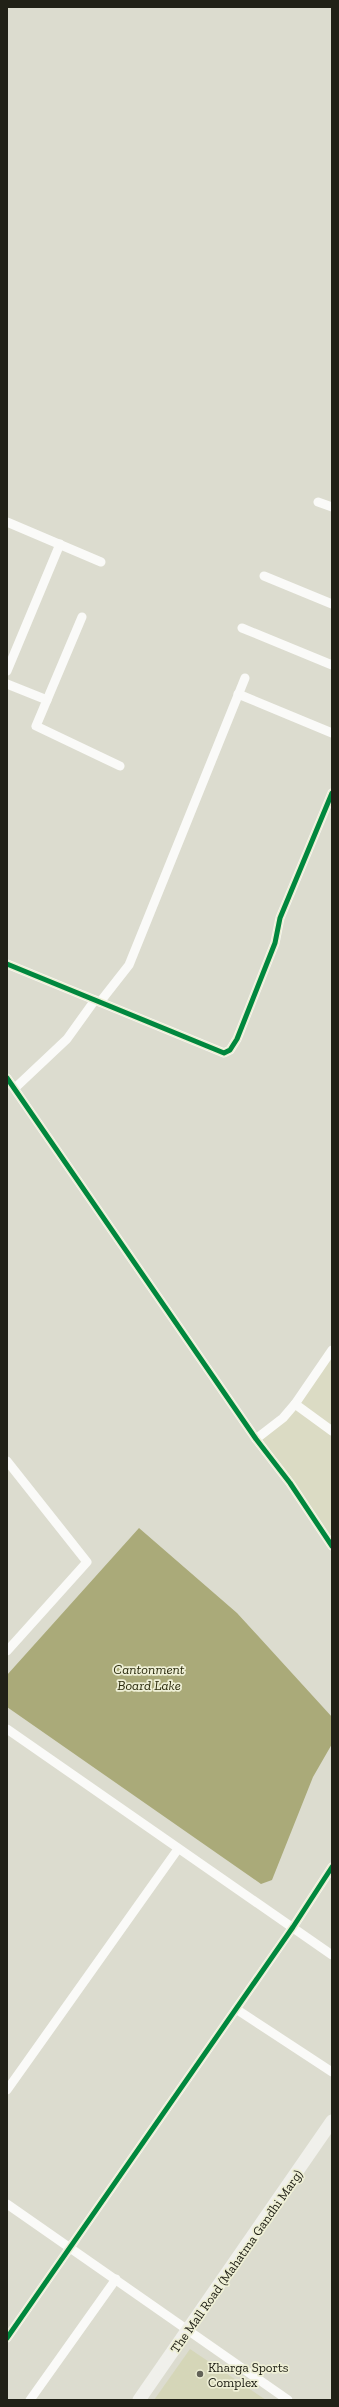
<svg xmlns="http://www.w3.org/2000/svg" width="339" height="2407" font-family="'Zilla Slab',serif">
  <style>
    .built { fill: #dbdbc4 }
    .green { fill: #d5d6b8 }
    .water { fill: #aaaa79 }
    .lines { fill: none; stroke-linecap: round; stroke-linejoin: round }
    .street { stroke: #fafaf8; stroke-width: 9 }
    .secondary { stroke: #f0f0eb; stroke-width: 13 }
    .cycleway-casing { stroke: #eeefd5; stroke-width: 8 }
    .cycleway { stroke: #00873e; stroke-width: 5 }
    .poi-dot { fill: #626257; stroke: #eeefd5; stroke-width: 1.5 }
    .labels { text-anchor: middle; stroke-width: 3.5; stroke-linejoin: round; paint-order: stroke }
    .street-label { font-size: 13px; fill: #212117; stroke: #eeefd5 }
    .poi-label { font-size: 13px; fill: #212117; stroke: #eeefd5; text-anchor: start }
    .water-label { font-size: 14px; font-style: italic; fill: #2b2b0d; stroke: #eeefd5 }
  </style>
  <rect width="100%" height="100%" fill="#dcdccf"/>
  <polygon class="built" points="332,1350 332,1549 256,1439 295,1404"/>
  <polygon class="green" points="190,2349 266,2400 154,2400"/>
  <polygon class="water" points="139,1528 237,1613 332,1717 332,1744 313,1777 272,1880 261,1884 7,1707 7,1675"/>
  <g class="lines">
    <g class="street">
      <polyline points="318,502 332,507"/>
      <polyline points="7,522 101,562"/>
      <polyline points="264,576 332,604"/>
      <polyline points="82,617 36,726 120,766"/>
      <polyline points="242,628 332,665"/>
      <polyline points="7,671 60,544"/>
      <polyline points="7,684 47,700"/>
      <polyline points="238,694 332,733"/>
      <polyline points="7,964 224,1053 230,1050 237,1039 275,943 280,918 332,793"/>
      <polyline points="100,1002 129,965 245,678"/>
      <polyline points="7,1078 256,1439 290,1483 332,1546"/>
      <polyline points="15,1088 67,1039 95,1000"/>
      <polyline points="295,1404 332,1431"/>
      <polyline points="256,1439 283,1418 295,1404 332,1350"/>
      <polyline points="7,1461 87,1562 7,1651"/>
      <polyline points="7,1729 332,1955"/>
      <polyline points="236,2009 332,2072"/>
      <polyline points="7,2090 178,1849"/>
      <polyline points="7,2204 288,2400"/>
      <polyline points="7,2338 293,1927 332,1867"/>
      <polyline points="30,2400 116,2279"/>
    </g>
    <polyline class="secondary" points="139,2400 332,2121"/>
    <defs>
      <g id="cycleway">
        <polyline points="7,964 224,1053 230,1050 237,1039 275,943 280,918 332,793"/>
        <polyline points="7,1078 256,1439 290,1483 332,1546"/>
        <polyline points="7,2338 293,1927 332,1867"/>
      </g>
    </defs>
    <use href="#cycleway" class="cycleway-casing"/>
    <use href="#cycleway" class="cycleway"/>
  </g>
  <circle class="poi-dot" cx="200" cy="2374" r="4"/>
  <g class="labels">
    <g class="street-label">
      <text transform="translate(236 2261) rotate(-55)" y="5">The Mall Road (Mahatma Gandhi Marg)</text>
    </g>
    <g class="poi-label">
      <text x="208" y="2372">Kharga Sports<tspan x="208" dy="15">Complex</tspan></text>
    </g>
    <g class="water-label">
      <text x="149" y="1674">Cantonment<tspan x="149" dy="16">Board Lake</tspan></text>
    </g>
  </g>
  <rect width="339" height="2407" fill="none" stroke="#212117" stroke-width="16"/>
</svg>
